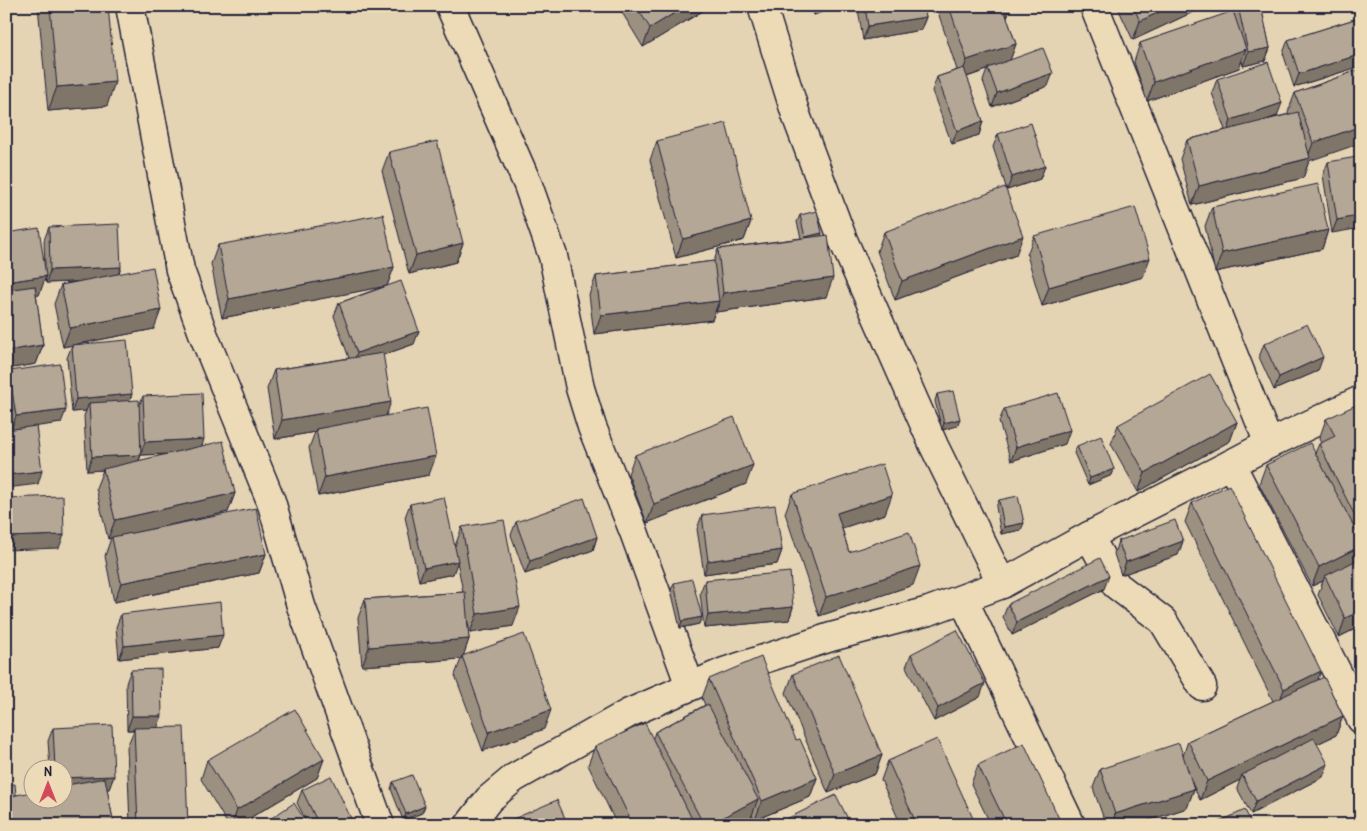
<svg xmlns="http://www.w3.org/2000/svg" width="1367" height="831" font-family="'Patrick Hand',sans-serif">
<style>
.lines{fill:none;stroke-linecap:round;stroke-linejoin:round}
.minor-casing{stroke:#22223b;stroke-width:31}
.minor{stroke:#eddbb8;stroke-width:28}
.wall{fill:#9c9080;stroke:#22223b;fill-rule:evenodd}
.shaded-wall{fill:#7f7568;stroke:#22223b}
.building{fill:#b5a795;stroke:#22223b}
</style>
<rect width="100%" height="100%" fill="#e5d4b3"/>
<filter id="ink" filterUnits="userSpaceOnUse"><feTurbulence type="fractalNoise" baseFrequency=".02" numOctaves="2"/><feDisplacementMap in="SourceGraphic" scale="10" xChannelSelector="R" yChannelSelector="G"/><feConvolveMatrix kernelMatrix="1 2 1 2 8 2 1 2 1" color-interpolation-filters="sRGB"/></filter>
<g filter="url(#ink)">
<g class="lines">
<g class="minor-casing">
<g id="minor">
<polyline points="130,6 180,270 204,336 271,501 301,606 380,825"/>
<polyline points="450,6 528,185 553,256 580,388 592,427 634,532 690,686"/>
<polyline points="762,6 796,115 843,240 934,446 1002,584"/>
<polyline points="1094,6 1269,444"/>
<polyline points="1231,464 1361,719"/>
<polyline points="1089,536 1116,585 1163,621 1202,686"/>
<polyline points="963,599 1071,825"/>
<polyline points="469,825 489,799 514,778 629,713 724,672 831,637 929,611 1002,584 1089,536 1231,464 1269,444 1361,400"/>
</g>
</g>
<use href="#minor" class="minor"/>
</g>
<g class="wall">
<polygon points="38,6 108,6 107,106 48,111"/>
<polygon points="618,6 711,6 643,47"/>
<polygon points="811,6 838,6 814,15"/>
<polygon points="859,6 924,6 926,17 921,30 863,40 858,9"/>
<polygon points="936,6 1011,6 1007,18 1016,44 1010,60 1048,86 992,107 983,81 987,70 967,77 983,121 979,135 952,144 932,91 937,77 957,70"/>
<polygon points="1117,6 1206,6 1133,40"/>
<polygon points="1232,6 1261,6 1270,48 1265,61 1243,66 1242,61 1239,68 1147,101 1134,62 1140,43 1232,12 1231,9"/>
<polygon points="1361,17 1361,66 1294,87 1283,53 1288,40"/>
<polygon points="1361,69 1309,161 1303,178 1192,205 1180,159 1187,140 1225,130 1212,93 1217,79 1277,116 1269,119 1289,114 1288,112 1295,93"/>
<polygon points="998,134 1045,166 1040,179 1007,190 993,147"/>
<polygon points="657,141 751,221 744,240 676,258 650,160"/>
<polygon points="389,152 463,243 456,262 409,274 382,171"/>
<polygon points="1328,162 1361,178 1332,233 1323,175"/>
<polygon points="1212,207 1328,230 1322,249 1215,272 1205,226"/>
<polygon points="800,215 822,233 821,236 826,297 716,312 716,309 712,320 594,334 589,295 596,276 714,261 718,249 801,238 797,222"/>
<path d="M49,227L121,267L119,274L154,329L73,345L132,394L129,401L139,406L143,396L202,446L235,493L228,512L156,528L266,554L259,573L114,602L105,556L111,538L108,539L96,488L103,470L87,471L84,416L86,411L72,412L67,358L72,345L63,347L54,304L61,285L76,282L46,283L45,278L39,295H36L43,345L36,364L6,369V233L45,266L44,240ZM167,454L139,461L141,455Z"/>
<polygon points="884,232 1016,255 895,300 877,251"/>
<polygon points="1034,236 1143,277 1042,306 1027,255"/>
<polygon points="218,245 394,267 387,286 414,344 383,355 385,416 429,475 318,496 309,448 315,432 275,439 267,389 274,370 349,358 334,316 339,303 385,286 222,318 211,264"/>
<polygon points="1264,344 1318,371 1274,390 1259,357"/>
<polygon points="9,371 61,423 36,426 38,484 11,429 6,396 6,379"/>
<polygon points="937,394 957,426 942,430 935,401"/>
<polygon points="1004,409 1065,444 1011,461 999,422"/>
<polygon points="1361,409 1361,626 1339,637 1318,595 1323,581 1312,586 1259,484 1266,465 1315,453 1319,444 1321,443 1319,439 1326,419"/>
<polygon points="1237,422 1230,441 1138,492 1111,444 1118,425"/>
<polygon points="1077,446 1114,469 1112,475 1088,485 1074,453"/>
<polygon points="635,455 746,484 647,523 628,474"/>
<polygon points="792,494 885,514 842,528 849,552 913,585 819,616 785,513"/>
<polygon points="999,500 1021,530 1001,534 996,507"/>
<polygon points="1192,503 1318,679 1343,716 1336,735 1317,744 1323,777 1251,814 1237,788 1240,780 1200,800 1191,781 1194,789 1187,808 1134,825 1106,825 1093,788 1100,769 1183,756 1188,741 1273,701 1185,522"/>
<polygon points="410,504 455,546 462,527 513,626 470,633 467,618 469,639 463,656 544,729 483,751 455,675 461,659 362,666 358,618 365,599 463,592 457,561 453,574 419,581 405,517"/>
<polygon points="702,515 782,550 777,564 704,574 697,529"/>
<polygon points="516,522 597,537 593,550 525,574 511,535"/>
<polygon points="1118,541 1183,541 1178,555 1121,575 1114,554"/>
<polygon points="705,580 793,607 789,620 704,628 700,593"/>
<polygon points="674,583 699,624 680,628 671,590"/>
<polygon points="1104,589 1012,635 1003,617 1008,604"/>
<polygon points="121,614 218,648 119,659 116,627"/>
<polygon points="911,654 980,697 934,721 906,667"/>
<polygon points="131,670 158,728 188,825 130,825 127,747 134,730 127,730 126,683"/>
<polygon points="793,674 882,755 875,774 828,793 786,693"/>
<polygon points="709,679 796,740 817,778 810,797 755,820 752,815 751,818 738,825 617,825 588,765 595,746 653,738 655,732 705,705 702,698"/>
<polygon points="53,728 114,776 109,789 107,789 114,825 6,825 6,785 16,795 62,798 62,768 50,768 48,741"/>
<polygon points="324,759 317,778 238,825 228,825 201,779 207,760"/>
<polygon points="888,761 976,825 901,825 881,780"/>
<polygon points="978,765 1062,825 991,825 971,784"/>
<polygon points="393,782 422,813 403,820 391,789"/>
<polygon points="302,790 354,825 263,825 264,823 308,824 297,803"/>
</g>
<g class="shaded-wall">
<polygon points="686,6 711,6 643,47 650,28"/>
<polygon points="817,6 838,6 814,15"/>
<polygon points="1002,6 1011,6 1006,20"/>
<polygon points="1172,6 1206,6 1133,40 1140,21"/>
<polygon points="926,17 921,30 863,40 868,26"/>
<polygon points="1016,44 1009,63 988,68 987,70 960,79 967,60"/>
<polygon points="1270,48 1265,61 1243,66 1248,52"/>
<polygon points="1246,49 1239,68 1147,101 1154,82"/>
<polygon points="1361,54 1361,66 1294,87 1299,74"/>
<polygon points="1053,73 1048,86 992,107 997,93"/>
<polygon points="115,82 107,106 48,111 57,87"/>
<polygon points="1282,103 1277,116 1227,134 1231,120"/>
<polygon points="983,121 979,135 952,144 957,131"/>
<polygon points="1361,126 1361,143 1309,161 1303,178 1192,205 1199,186 1307,159 1313,143"/>
<polygon points="1045,166 1040,179 1007,190 1012,177"/>
<polygon points="1361,215 1361,228 1332,233 1337,220"/>
<polygon points="751,221 744,240 676,258 683,239"/>
<polygon points="6,224 9,224 6,232"/>
<polygon points="1328,230 1322,249 1215,272 1222,253"/>
<polygon points="822,233 820,240 805,237"/>
<polygon points="1023,236 1016,255 895,300 902,281"/>
<polygon points="463,243 456,262 409,274 416,255"/>
<polygon points="1150,258 1143,277 1042,306 1049,287"/>
<polygon points="121,267 116,280 46,283 50,270"/>
<polygon points="394,267 387,286 222,318 229,299"/>
<polygon points="46,276 39,295 6,300 6,282"/>
<polygon points="833,278 826,297 716,312 723,293"/>
<polygon points="719,301 712,320 594,334 601,315"/>
<polygon points="161,310 154,329 63,347 70,328"/>
<polygon points="419,331 414,344 352,366 357,353"/>
<polygon points="43,345 36,364 6,369 6,351"/>
<polygon points="1323,357 1318,371 1274,390 1279,377"/>
<polygon points="132,394 127,407 89,403 86,411 72,412 76,399"/>
<polygon points="391,402 384,421 316,429 315,432 275,439 282,420"/>
<polygon points="66,410 61,423 11,430 16,416"/>
<polygon points="960,419 957,426 942,430 944,423"/>
<polygon points="1237,422 1230,441 1138,492 1145,473"/>
<polygon points="1070,430 1065,444 1011,461 1016,447"/>
<polygon points="204,439 200,453 141,455 136,468 87,471 92,457 140,455 145,442"/>
<polygon points="436,456 429,475 318,496 325,477"/>
<polygon points="753,465 746,484 647,523 654,504"/>
<polygon points="1114,469 1112,475 1088,485 1090,478"/>
<polygon points="42,471 38,484 6,488 6,475"/>
<polygon points="235,493 228,512 112,538 112,537 111,538 108,539 115,520"/>
<polygon points="892,495 885,514 830,532 837,513"/>
<polygon points="1024,523 1021,530 1001,534 1004,527"/>
<polygon points="64,535 59,548 6,550 6,537"/>
<polygon points="597,537 593,550 525,574 530,561"/>
<polygon points="1183,541 1178,555 1121,575 1126,562"/>
<polygon points="1361,546 1361,552 1356,564 1325,576 1323,581 1312,586 1319,567"/>
<polygon points="782,550 777,564 704,574 708,561"/>
<polygon points="266,554 259,573 114,602 121,583"/>
<polygon points="458,561 453,574 419,581 424,568"/>
<polygon points="920,566 913,585 819,616 826,597"/>
<polygon points="1109,576 1104,589 1012,635 1017,622"/>
<polygon points="520,607 513,626 470,633 477,614"/>
<polygon points="793,607 789,620 704,628 708,615"/>
<polygon points="1361,611 1361,626 1339,637 1345,618"/>
<polygon points="702,617 699,624 680,628 682,621"/>
<polygon points="223,635 218,648 119,659 124,646"/>
<polygon points="469,639 463,657 462,656 461,659 362,666 369,647"/>
<polygon points="1321,671 1314,690 1277,708 1284,689"/>
<polygon points="985,683 980,697 934,721 938,708"/>
<polygon points="551,710 544,729 483,751 489,732"/>
<polygon points="132,716 162,716 157,729 127,730"/>
<polygon points="1343,716 1336,735 1244,779 1242,775 1240,780 1200,800 1207,781"/>
<polygon points="882,755 875,774 828,793 835,774"/>
<polygon points="324,759 317,778 238,825 232,825 237,810"/>
<polygon points="1328,764 1323,777 1251,814 1256,801"/>
<polygon points="114,776 109,789 62,791 62,778"/>
<polygon points="817,778 810,797 755,820 762,801"/>
<polygon points="1194,789 1187,808 1134,825 1112,825 1115,814"/>
<polygon points="758,799 751,818 738,825 709,825"/>
<polygon points="425,806 422,813 403,820 406,814"/>
<polygon points="692,819 690,825 680,825"/>
</g>
<g class="building">
<polygon points="50,6 108,6 115,82 57,87"/>
<polygon points="636,6 686,6 650,28"/>
<polygon points="865,6 924,6 926,17 868,26"/>
<polygon points="949,6 1003,6 1016,44 967,60"/>
<polygon points="1133,6 1172,6 1140,21"/>
<polygon points="1238,6 1261,6 1270,48 1248,52"/>
<polygon points="1233,11 1246,49 1154,82 1140,43"/>
<polygon points="1361,17 1361,54 1299,74 1288,40"/>
<polygon points="1043,48 1053,73 997,93 988,68"/>
<polygon points="1268,62 1282,103 1231,120 1217,79"/>
<polygon points="964,68 983,121 957,131 937,77"/>
<polygon points="1361,69 1361,126 1313,143 1295,93"/>
<polygon points="1298,112 1310,158 1199,186 1187,140"/>
<polygon points="726,123 751,221 683,239 657,141"/>
<polygon points="1031,123 1045,166 1012,177 998,134"/>
<polygon points="437,141 463,243 416,255 389,152"/>
<polygon points="1357,157 1361,178 1361,215 1337,220 1328,162"/>
<polygon points="1318,184 1328,230 1222,253 1212,207"/>
<polygon points="1005,187 1023,236 902,281 884,232"/>
<polygon points="6,197 9,224 6,224"/>
<polygon points="1135,207 1150,258 1049,287 1034,236"/>
<polygon points="817,211 822,233 805,237 800,215"/>
<polygon points="383,214 394,267 229,299 218,245"/>
<polygon points="119,224 121,267 50,270 49,227"/>
<polygon points="39,228 46,276 6,282 6,233"/>
<polygon points="828,235 833,278 723,293 718,249"/>
<polygon points="714,261 719,301 601,315 596,276"/>
<polygon points="153,267 161,310 70,328 61,285"/>
<polygon points="401,281 419,331 357,353 339,303"/>
<polygon points="35,286 43,345 6,351 6,290"/>
<polygon points="1307,324 1323,357 1279,377 1264,344"/>
<polygon points="127,340 132,394 76,399 72,345"/>
<polygon points="383,353 391,402 282,420 274,370"/>
<polygon points="60,364 66,410 16,416 9,371"/>
<polygon points="1210,374 1237,422 1145,473 1118,425"/>
<polygon points="953,391 960,419 944,423 937,394"/>
<polygon points="202,393 204,439 145,442 143,396"/>
<polygon points="1058,393 1070,430 1016,447 1004,409"/>
<polygon points="139,400 141,455 92,457 89,403"/>
<polygon points="1358,404 1361,409 1361,528 1319,444 1335,436 1326,419"/>
<polygon points="427,408 436,456 325,477 316,429"/>
<polygon points="734,417 753,465 654,504 635,455"/>
<polygon points="36,426 42,471 6,475 6,430"/>
<polygon points="1101,436 1114,469 1090,478 1077,446"/>
<polygon points="223,441 235,493 115,520 103,469"/>
<polygon points="1310,443 1361,540 1361,546 1319,567 1266,465"/>
<polygon points="882,464 892,495 837,513 849,552 909,532 920,566 826,597 792,494"/>
<polygon points="1229,485 1321,671 1284,689 1192,503"/>
<polygon points="63,496 64,535 6,537 6,498"/>
<polygon points="1018,496 1024,523 1004,527 999,500"/>
<polygon points="444,497 458,561 424,568 410,504"/>
<polygon points="584,498 597,537 530,561 516,522"/>
<polygon points="775,505 782,550 708,561 702,515"/>
<polygon points="256,508 266,554 121,583 112,537"/>
<polygon points="504,520 520,607 477,614 462,527"/>
<polygon points="1175,520 1183,541 1126,562 1118,541"/>
<polygon points="1100,558 1109,576 1017,622 1008,604"/>
<polygon points="1361,558 1361,611 1345,618 1325,576"/>
<polygon points="790,572 793,607 708,615 705,580"/>
<polygon points="692,579 702,617 682,621 674,583"/>
<polygon points="465,592 469,639 369,647 365,599"/>
<polygon points="220,602 223,635 124,646 121,614"/>
<polygon points="957,630 985,683 938,708 911,654"/>
<polygon points="524,634 551,710 489,732 462,656"/>
<polygon points="839,655 882,755 835,774 793,674"/>
<polygon points="761,657 796,740 800,739 817,778 762,801 709,679"/>
<polygon points="161,669 162,716 132,716 131,670"/>
<polygon points="1324,677 1343,716 1207,781 1188,741"/>
<polygon points="708,704 758,799 709,825 704,825 655,732"/>
<polygon points="295,709 324,759 237,810 207,760"/>
<polygon points="645,723 692,819 680,825 633,825 595,746"/>
<polygon points="112,725 114,776 62,778 62,768 55,768 53,728"/>
<polygon points="184,727 188,825 138,825 134,728"/>
<polygon points="1314,738 1328,764 1256,801 1242,775"/>
<polygon points="937,739 976,825 917,825 888,761"/>
<polygon points="1024,743 1062,825 1007,825 978,765"/>
<polygon points="1179,743 1194,789 1115,814 1100,769"/>
<polygon points="412,775 425,806 406,814 393,782"/>
<polygon points="331,776 354,825 319,825 302,790"/>
<polygon points="105,778 114,825 10,825 6,805 6,797 32,792 32,798 62,798 62,786"/>
<polygon points="15,784 16,795 6,797 6,785"/>
<polygon points="836,795 851,825 781,825 780,822"/>
<polygon points="557,800 568,825 513,825 511,820"/>
<polygon points="294,803 308,825 265,825 264,823"/>
<polygon points="1245,810 1252,825 1212,825"/>
<polygon points="1361,818 1361,825 1349,825"/>
</g>
</g>
<rect width="1367" height="831" fill="none" stroke="#eddbb8" stroke-width="25"/>
<rect x="12" y="12" width="1342" height="806" fill="none" stroke="#22223b" stroke-width="2" filter="url(#ink)"/>
<g transform="translate(48 784)"><circle r="24" fill="#eddbb8" stroke="#9c9186"/>
<path d="M0-4L9 19L0 12L-9 19Z" fill="#d1495b"/>
<text y="-8" font-size="14" font-weight="bold" text-anchor="middle" fill="#22223b">N</text>
</g>
</svg>
